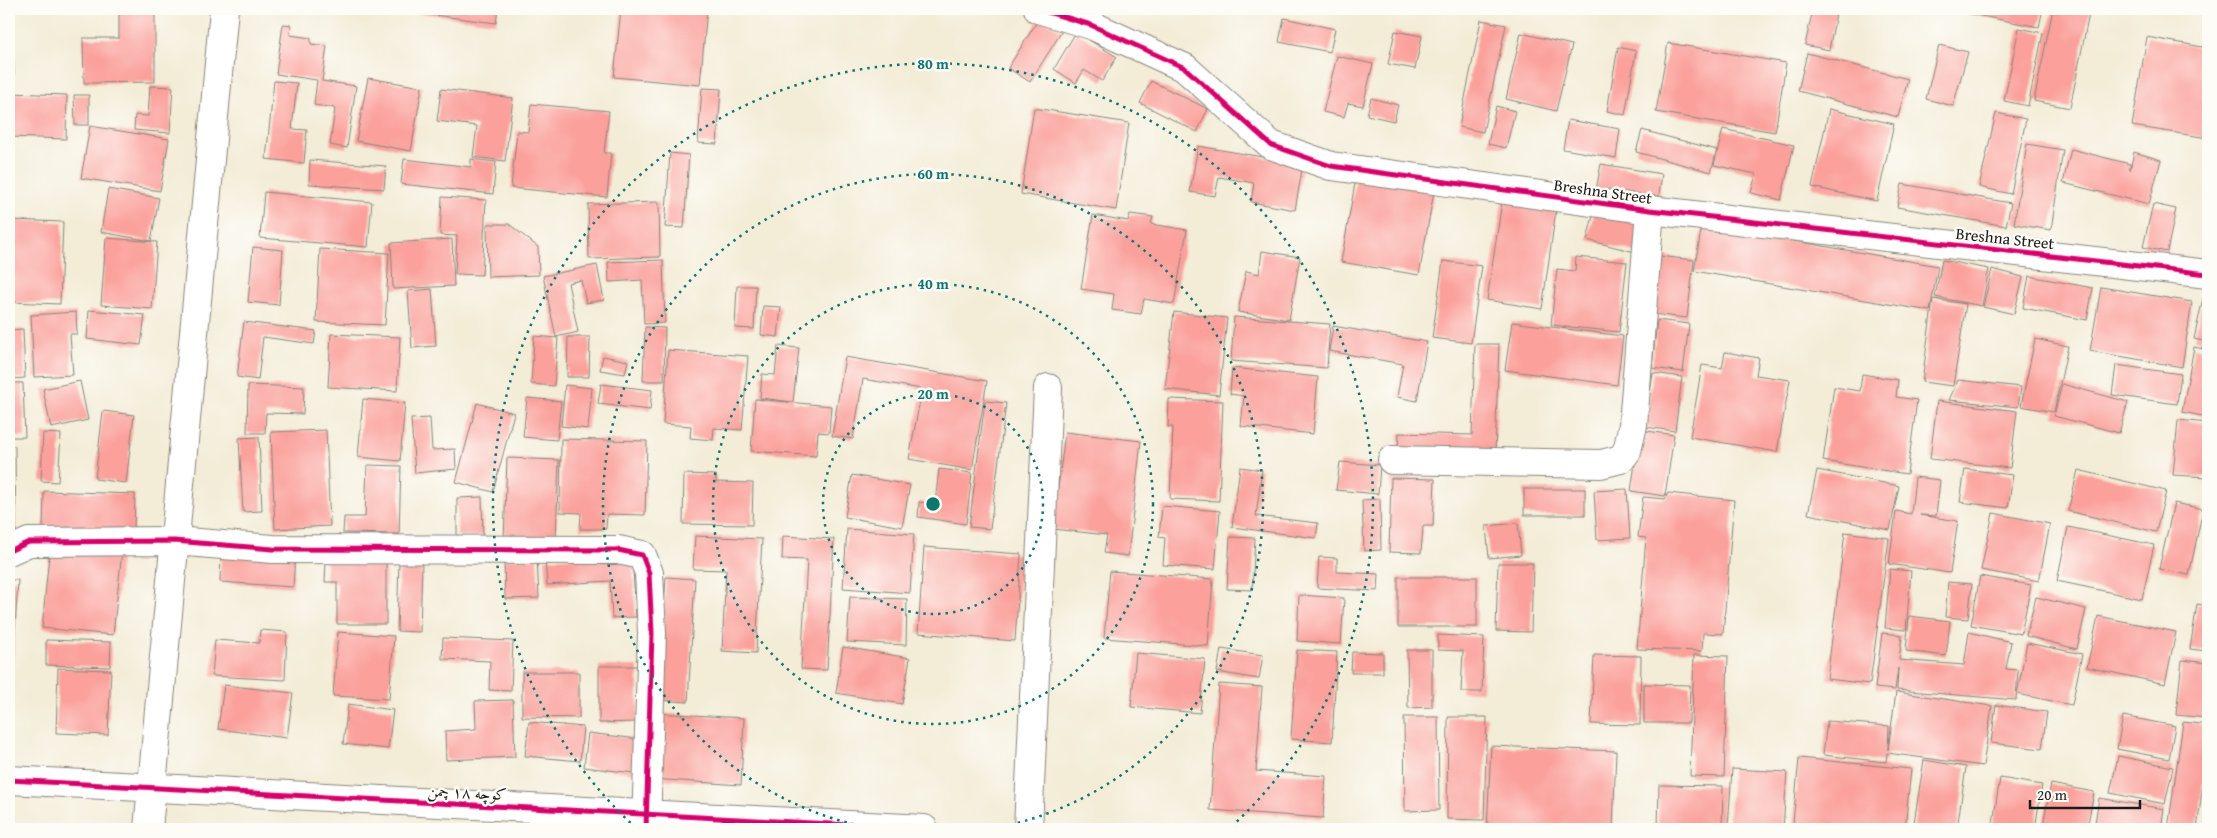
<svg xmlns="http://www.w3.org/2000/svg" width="2217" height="838" font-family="'Gentium Book Plus',Amiri,serif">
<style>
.building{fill:#fba09b}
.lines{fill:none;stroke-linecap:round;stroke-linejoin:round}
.street-casing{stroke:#88847a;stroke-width:30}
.street{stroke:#fff;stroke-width:28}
.cycleway-casing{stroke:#fdfcf7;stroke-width:8}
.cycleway{stroke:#d6006c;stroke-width:5}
.ring{fill:none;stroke:#0f766e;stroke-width:2.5;stroke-dasharray:2.5 5}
.labels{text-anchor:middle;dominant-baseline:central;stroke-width:5;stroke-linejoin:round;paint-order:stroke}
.street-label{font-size:16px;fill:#1c1c1c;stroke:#fdfcf7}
.centre{fill:#0f766e;stroke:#fdfcf7;stroke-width:2.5}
.ring-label{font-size:15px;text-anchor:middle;font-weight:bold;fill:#0f766e;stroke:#fdfcf7;stroke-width:5;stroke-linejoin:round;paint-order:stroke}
</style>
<rect width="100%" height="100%" fill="#fdfcf7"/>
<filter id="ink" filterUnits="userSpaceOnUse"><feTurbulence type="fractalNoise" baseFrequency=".02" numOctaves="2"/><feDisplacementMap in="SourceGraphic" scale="10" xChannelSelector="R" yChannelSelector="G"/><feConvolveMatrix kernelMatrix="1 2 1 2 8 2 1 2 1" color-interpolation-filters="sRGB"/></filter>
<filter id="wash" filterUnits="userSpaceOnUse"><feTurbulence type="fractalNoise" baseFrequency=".0096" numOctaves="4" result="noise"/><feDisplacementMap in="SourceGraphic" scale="20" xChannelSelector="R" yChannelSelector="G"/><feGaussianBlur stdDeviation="1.12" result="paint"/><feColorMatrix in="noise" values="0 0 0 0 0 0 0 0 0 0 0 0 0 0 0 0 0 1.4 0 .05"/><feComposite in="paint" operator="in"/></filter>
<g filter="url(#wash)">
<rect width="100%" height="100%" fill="#f3ecd7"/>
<g id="blocks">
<g class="building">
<polygon points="9,9 12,9 14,74 9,74"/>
<polygon points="119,9 155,9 155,82 84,83 83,38 119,38"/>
<polygon points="411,9 498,9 496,23 410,12"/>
<polygon points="621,9 707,9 700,85 614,77"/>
<polygon points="1813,9 1837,9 1829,50 1805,45"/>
<polygon points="1901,9 1918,9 1917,13"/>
<polygon points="1960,9 2043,9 2039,27 1960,12"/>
<polygon points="2053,9 2090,9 2070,108 2034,101"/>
<polygon points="1040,17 1062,31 1030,82 1008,68"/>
<polygon points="1284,18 1335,29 1330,52 1279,42"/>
<polygon points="1481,20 1506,25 1483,132 1459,127"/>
<polygon points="283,24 291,25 290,35 311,38 311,44 327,46 322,81 356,86 347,148 330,145 335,108 314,105 317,80 276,74"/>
<polygon points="2019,28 2043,33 2028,106 2004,101"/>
<polygon points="1395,31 1422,36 1415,69 1388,64"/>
<polygon points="1076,32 1117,57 1102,81 1084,70 1076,83 1054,69"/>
<polygon points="1521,33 1572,45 1556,111 1506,99"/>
<polygon points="2147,37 2208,48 2208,138 2132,126"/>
<polygon points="1668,43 1786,63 1775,132 1656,112"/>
<polygon points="1939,45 1968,52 1953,106 1926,99"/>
<polygon points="1618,47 1636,51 1625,115 1607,111"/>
<polygon points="1807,53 1908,79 1898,117 1798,91"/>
<polygon points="1337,56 1373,64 1363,106 1348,103 1344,117 1323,112"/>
<polygon points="368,78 422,87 411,151 356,141"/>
<polygon points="274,81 297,83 292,129 307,130 304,163 266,159"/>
<polygon points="1151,81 1208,109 1197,132 1140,103"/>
<polygon points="150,86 173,87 170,133 134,130 135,115 148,116"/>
<polygon points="702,88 721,89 717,144 698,143"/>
<polygon points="441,89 513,98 505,161 473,157 477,126 437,121"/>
<polygon points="9,93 67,95 66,139 9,137"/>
<polygon points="74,95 89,95 89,125 75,125"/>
<polygon points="1371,98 1398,105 1394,121 1367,115"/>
<polygon points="531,104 609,111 604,153 611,153 607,197 511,188 517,131 528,132"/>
<polygon points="1496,106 1515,111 1506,148 1488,144"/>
<polygon points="1034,108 1129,123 1116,210 1021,194"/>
<polygon points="1829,109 1894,124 1877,201 1812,187"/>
<polygon points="1996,113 2026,119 2011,194 1979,187"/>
<polygon points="1568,120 1620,129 1616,158 1563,149"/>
<polygon points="90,126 169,139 160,191 81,178"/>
<polygon points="1723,129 1794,145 1781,200 1751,193 1756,174 1714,165"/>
<polygon points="1642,130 1717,150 1711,172 1636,152"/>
<polygon points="2027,144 2063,150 2051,230 2014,224"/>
<polygon points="1198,146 1303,164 1295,210 1251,202 1254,183 1219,177 1215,196 1190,192"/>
<polygon points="2071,149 2130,164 2130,170 2134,152 2161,160 2149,204 2063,183"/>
<polygon points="670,153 689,155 684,228 665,227"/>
<polygon points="404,159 471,167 471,159 496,162 493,194 401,184"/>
<polygon points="310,160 386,166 384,189 309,184"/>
<polygon points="1601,164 1662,174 1658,201 1596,190"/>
<polygon points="1357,172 1435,186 1419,275 1341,262"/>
<polygon points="1902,184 2011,203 2006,226 1897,207"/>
<polygon points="108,189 159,198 151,241 101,232"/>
<polygon points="264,192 372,202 368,247 260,238"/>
<polygon points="1503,195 1557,203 1542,309 1487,300"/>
<polygon points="442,197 486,200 482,275 455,274 457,236 440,235"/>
<polygon points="659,202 660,257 589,259 588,204"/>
<polygon points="1596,204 1648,217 1639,253 1587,240"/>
<polygon points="2153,204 2176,209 2167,252 2143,247"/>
<polygon points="1130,214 1153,217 1151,224 1187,230 1174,304 1144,299 1141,314 1112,310 1114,294 1081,289 1093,215 1128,221"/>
<polygon points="12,220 63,222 60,304 9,302"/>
<polygon points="487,224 509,224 538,247 539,275 488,277"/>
<polygon points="1702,225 1938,266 1930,311 1694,271"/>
<polygon points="106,238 157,242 152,309 101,305"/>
<polygon points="452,239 454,286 393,289 391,243"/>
<polygon points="253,247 283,250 279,305 248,302"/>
<polygon points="320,249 389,253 385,325 316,322"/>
<polygon points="1262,251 1300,257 1289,320 1238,312 1246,271 1259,274"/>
<polygon points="1659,256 1694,260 1687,318 1652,314"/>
<polygon points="1576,257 1627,262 1619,332 1551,325 1557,269 1575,271"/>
<polygon points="663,260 665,323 644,324 642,280 609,282 608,262"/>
<polygon points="1942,260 1989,269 1982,306 1935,297"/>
<polygon points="1443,261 1482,266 1471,343 1432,338"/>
<polygon points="597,265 604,300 586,303 581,280 568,283 578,332 556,337 543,276"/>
<polygon points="1992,269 2023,277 2014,314 1983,307"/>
<polygon points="2029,276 2093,288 2087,320 2023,308"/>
<polygon points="737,286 756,286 754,329 735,328"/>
<polygon points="2101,287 2192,302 2182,367 2090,351"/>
<polygon points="432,289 436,346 412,348 408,291"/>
<polygon points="2203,298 2208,300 2208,342 2194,339"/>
<polygon points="1933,299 1966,304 1953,386 1922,382"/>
<polygon points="763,306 781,307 778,337 761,335"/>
<polygon points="89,310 145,315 141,345 87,339"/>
<polygon points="76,312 77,334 70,334 73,375 34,377 31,315"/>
<polygon points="1174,312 1227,318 1219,395 1165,389"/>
<polygon points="1234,317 1330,324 1327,368 1231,361"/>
<polygon points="1657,320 1689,324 1683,372 1652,368"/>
<polygon points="244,322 316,331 314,344 263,337 258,380 237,377"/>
<polygon points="1512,322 1623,336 1617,385 1505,370"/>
<polygon points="1333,326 1427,342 1417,401 1397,397 1403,364 1329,351"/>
<polygon points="645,327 665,328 664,381 643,381"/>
<polygon points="23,329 25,378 9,379 9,330"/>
<polygon points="331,334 400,337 397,391 328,387"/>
<polygon points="534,336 558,338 554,386 531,384"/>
<polygon points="568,337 590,337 589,377 567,377"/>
<polygon points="2035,339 2068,346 2054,412 2021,406"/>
<polygon points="1475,344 1499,344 1495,454 1398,450 1399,433 1472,435"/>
<polygon points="778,346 799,348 793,402 760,398 762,374 775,375"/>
<polygon points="2194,347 2208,350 2208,417 2182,412"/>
<polygon points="668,350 748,356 742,430 714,428 713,440 690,438 691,426 663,424"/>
<polygon points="1725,352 1759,358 1756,375 1790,380 1777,452 1690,437 1702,365 1722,368"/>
<polygon points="603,356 628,361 625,374 600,370"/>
<polygon points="845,357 987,381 972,470 909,459 922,389 863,379 853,439 832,436"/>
<polygon points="2116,365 2181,374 2177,404 2112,395"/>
<polygon points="1232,368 1318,377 1313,434 1241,426 1244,396 1230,394"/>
<polygon points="1653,373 1682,377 1675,431 1645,427"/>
<polygon points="1862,374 1898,380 1896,397 1917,400 1907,474 1823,461 1834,387 1860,391"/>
<polygon points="1958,380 2021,387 2018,407 1949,400"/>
<polygon points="80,381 88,420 51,428 43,389"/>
<polygon points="9,383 23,383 25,437 9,437"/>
<polygon points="601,384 652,390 650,410 598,404"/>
<polygon points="2062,384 2128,402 2119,433 2054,416"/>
<polygon points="248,385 304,387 303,414 266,413 265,433 247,433"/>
<polygon points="565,385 592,388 588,429 561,426"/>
<polygon points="527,398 561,401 557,440 523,437"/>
<polygon points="363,399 405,403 400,461 358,457"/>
<polygon points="755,399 831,406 829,433 818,432 816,456 751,451"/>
<polygon points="1169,399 1223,401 1219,501 1170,499 1173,427 1168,427"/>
<polygon points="985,401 1006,403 990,529 969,527"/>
<polygon points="1937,401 2017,411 2010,468 1930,459"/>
<polygon points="477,403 514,413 493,492 456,482"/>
<polygon points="103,411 134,415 126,483 95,479"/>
<polygon points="430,418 432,450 455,449 456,469 415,473 411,419"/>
<polygon points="2178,420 2208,423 2208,477 2173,475"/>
<polygon points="326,430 330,526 275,529 271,432"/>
<polygon points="1640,430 1674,435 1665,496 1631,491"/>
<polygon points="1065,432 1141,441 1128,556 1104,553 1107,535 1053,529"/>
<polygon points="43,433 61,434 58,482 41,481"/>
<polygon points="259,437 262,511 243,512 239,438"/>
<polygon points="561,439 647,441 645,515 607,514 606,529 580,529 581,513 560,512"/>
<polygon points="9,446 15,446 16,542 9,542"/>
<polygon points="507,458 559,460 556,540 504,539"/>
<polygon points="1340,462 1380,465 1378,494 1336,490"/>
<polygon points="367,465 401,466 399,534 343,533 344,517 365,517"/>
<polygon points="1240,467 1262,470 1256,516 1318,523 1316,538 1232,527"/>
<polygon points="939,469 972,473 966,524 918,517 919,502 935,504"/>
<polygon points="1965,469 2013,475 2008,508 1960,502"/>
<polygon points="1817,470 1899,486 1890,530 1808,514"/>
<polygon points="2078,470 2166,491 2156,532 2068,511"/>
<polygon points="684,474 716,475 716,482 753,483 752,525 683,524"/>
<polygon points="852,475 910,485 902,527 845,517"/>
<polygon points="1915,477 1940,480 1936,516 1920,515 1958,521 1950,573 1889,564 1896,511 1911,514"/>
<polygon points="1391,478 1435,479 1433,526 1423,526 1421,553 1389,552"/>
<rect x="1524" y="489" width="61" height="26"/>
<polygon points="1627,489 1630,538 1597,540 1594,491"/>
<polygon points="44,491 135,494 134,531 43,528"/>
<polygon points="1668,493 1734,500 1723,634 1703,633 1702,651 1637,649 1646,538 1638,537 1643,497 1665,499"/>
<polygon points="482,497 483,536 457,536 457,498"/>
<polygon points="1380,499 1381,550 1364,551 1362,500"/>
<polygon points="2174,503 2203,509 2189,575 2159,569"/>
<polygon points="1162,506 1220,511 1215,569 1163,565 1165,538 1159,537"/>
<polygon points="1993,513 2050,524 2039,581 1981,570"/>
<polygon points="1518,523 1521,555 1489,558 1486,526"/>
<polygon points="2068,527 2154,545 2142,599 2057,581"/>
<polygon points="847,529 914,534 910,593 843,588"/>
<polygon points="1845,532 1889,538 1870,684 1827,679"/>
<polygon points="695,536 762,539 756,653 722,651 726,570 693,569"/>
<polygon points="783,536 834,539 827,670 801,669 807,560 782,559"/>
<polygon points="1230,537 1255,538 1252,590 1227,589"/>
<polygon points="50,544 122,551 113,635 42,628"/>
<polygon points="924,547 1021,554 1015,641 918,633"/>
<polygon points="221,551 295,555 293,587 220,582"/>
<polygon points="632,554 636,617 612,618 610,581 547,585 545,559"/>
<polygon points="1319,557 1337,558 1337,572 1379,574 1378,591 1317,588"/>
<polygon points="537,558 539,598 505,599 504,559"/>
<polygon points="326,561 386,561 386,624 337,624 337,582 325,582"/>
<polygon points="399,561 422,562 420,632 397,631"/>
<polygon points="1498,563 1533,563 1531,632 1496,631"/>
<polygon points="1890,569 1911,571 1906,630 1885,628"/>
<polygon points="1110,571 1213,579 1208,646 1104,638"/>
<polygon points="1980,576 2031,585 2021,634 1971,625"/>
<polygon points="666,577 695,579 688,702 658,700"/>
<rect x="1398" y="577" width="79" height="50"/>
<polygon points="9,580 18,580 13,660 9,659"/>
<polygon points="1948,582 1972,584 1968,619 1945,617"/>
<polygon points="1299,595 1344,598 1341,644 1297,641"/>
<polygon points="850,597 907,599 906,645 847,642"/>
<polygon points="2036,597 2086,609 2077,649 2026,636"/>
<polygon points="2197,604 2208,606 2207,651 2190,649"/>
<polygon points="1909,616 1950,621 1946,656 1906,651"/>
<polygon points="2098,616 2176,632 2165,684 2087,667"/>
<polygon points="260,630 287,632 285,680 212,676 215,640 259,643"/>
<polygon points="338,632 394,636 389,699 333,696"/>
<polygon points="1969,632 2011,642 2006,669 2018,670 2016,700 1897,690 1898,668 1895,690 1875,688 1882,633 1902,635 1899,660 1964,665"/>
<polygon points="1438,635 1484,637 1482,692 1461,692 1463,651 1438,650"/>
<polygon points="443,638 513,641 511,691 489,690 490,661 442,659"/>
<polygon points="46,640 111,642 110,667 46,665"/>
<polygon points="2027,643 2082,654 2072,705 2017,694"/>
<polygon points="843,647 910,658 902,704 836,693"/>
<polygon points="1221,649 1263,655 1259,679 1217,672"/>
<polygon points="1297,650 1337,652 1332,742 1291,739"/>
<polygon points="1407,650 1432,650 1432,707 1408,708"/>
<polygon points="1352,652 1383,653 1383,673 1351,673"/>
<polygon points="1136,653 1205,659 1200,713 1131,707"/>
<polygon points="1594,655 1641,656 1640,725 1591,724"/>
<polygon points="1694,655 1728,656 1724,777 1690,776"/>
<polygon points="2182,660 2208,663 2208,718 2176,715"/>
<polygon points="599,666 638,666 638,722 599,723"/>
<polygon points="58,668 111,670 108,735 56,733"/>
<polygon points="522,672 579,672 579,718 522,717"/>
<polygon points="9,681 13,682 10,710 9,709"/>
<polygon points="1219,684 1262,687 1256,771 1326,776 1323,818 1210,810"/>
<polygon points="1644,684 1690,685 1689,723 1644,723"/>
<polygon points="224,685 293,693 287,738 218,729"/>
<polygon points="1896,692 1992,706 1983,766 1887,753 1886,762 1823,755 1827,721 1889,726 1888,750"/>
<polygon points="513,700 515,757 446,760 445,731 476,729 475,701"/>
<polygon points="348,704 393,710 388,749 343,744"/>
<polygon points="1996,705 2047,712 2042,749 1991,743"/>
<polygon points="656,713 744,718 741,785 652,779"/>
<polygon points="2123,716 2175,726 2169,759 2117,749"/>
<polygon points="1404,717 1438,717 1439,810 1405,811"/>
<polygon points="1448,717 1487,717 1484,820 1447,819"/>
<polygon points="529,722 583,727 580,761 525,756"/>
<polygon points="2183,722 2208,725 2208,746 2197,829 2168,829"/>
<polygon points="588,733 638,739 634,773 584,767"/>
<polygon points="1491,746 1616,751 1613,829 1487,829"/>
<polygon points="2118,756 2173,767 2165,804 2110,793"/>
<polygon points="1799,758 1911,769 1905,829 1859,829 1793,823"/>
<polygon points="1924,760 1966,767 1957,829 1913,829"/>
<polygon points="1732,769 1787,772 1783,829 1728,828"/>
<polygon points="2000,778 2042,785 2035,829 1992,829"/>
<polygon points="2051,784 2094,792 2087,829 2042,829"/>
<polygon points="1659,785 1723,786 1722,829 1658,829"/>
<polygon points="2099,798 2164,809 2161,829 2094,829"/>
</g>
</g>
</g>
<g filter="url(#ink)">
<use href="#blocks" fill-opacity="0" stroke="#88847a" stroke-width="1"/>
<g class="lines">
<g class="street-casing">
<g id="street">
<polyline points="1038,9 1091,25 1185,68 1271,145 1331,166 1650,210 2208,274"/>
<polyline points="1392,460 1601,464 1621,459 1627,451 1633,425 1650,210"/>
<polyline points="9,551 29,542 174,541 273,549 618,550 642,555 649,573 652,633 646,829"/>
<polyline points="9,780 924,829"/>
<polyline points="148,829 224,9"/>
<polyline points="1028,829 1048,388"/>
</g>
</g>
<use href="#street" class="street"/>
<g class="cycleway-casing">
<g id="cycleway">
<polyline points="1038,9 1091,25 1185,68 1271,145 1331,166 1650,210 2208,274"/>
<polyline points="9,551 29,542 174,541 273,549 618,550 642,555 649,573 652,633 646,829"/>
<polyline points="9,780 924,829"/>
</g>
</g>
<use href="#cycleway" class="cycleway"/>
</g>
</g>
<g class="ring">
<circle cx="933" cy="504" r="110"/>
<circle cx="933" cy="504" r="220"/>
<path d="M876 829A330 330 0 1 1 990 829"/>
<path d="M636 828A440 440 0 1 1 1230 828"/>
</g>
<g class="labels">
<g class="street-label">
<text transform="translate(1603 191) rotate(8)">Breshna Street</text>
<text transform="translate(2005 238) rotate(6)">Breshna Street</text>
<text transform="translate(467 792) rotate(3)">كوچه ١٨ چمن</text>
</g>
</g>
<circle cx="933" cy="504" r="8" class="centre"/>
<g class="ring-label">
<text x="933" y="69">80 m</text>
<text x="933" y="179">60 m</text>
<text x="933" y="289">40 m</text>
<text x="933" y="399">20 m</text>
</g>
<rect width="2217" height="838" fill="none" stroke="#fdfcf7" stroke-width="30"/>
<path d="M2030 800v8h110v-8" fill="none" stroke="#1c1c1c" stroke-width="2.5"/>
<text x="2037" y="800" font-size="15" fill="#1c1c1c" stroke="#fdfcf7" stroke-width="4" paint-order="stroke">20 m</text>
</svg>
